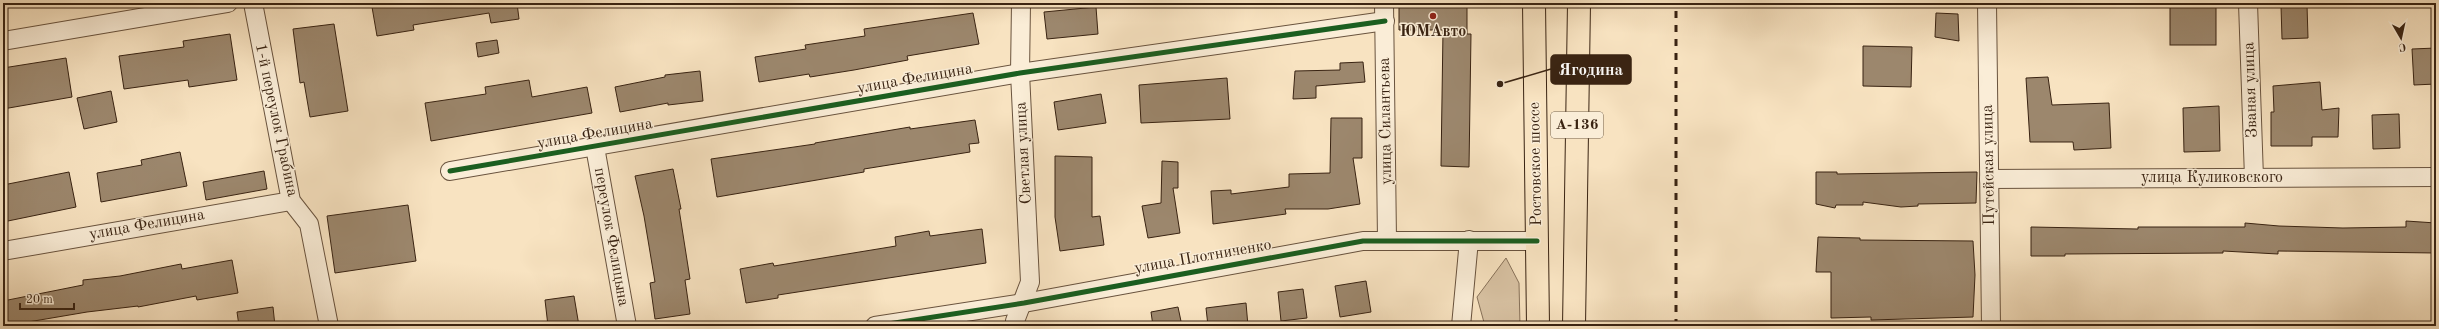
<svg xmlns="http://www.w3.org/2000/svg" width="2439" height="329" font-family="'Old Standard TT',serif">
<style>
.green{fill:#d8c2a3;stroke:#88725a}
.building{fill:#9c876d;stroke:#392312}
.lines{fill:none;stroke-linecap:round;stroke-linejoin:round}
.minor-casing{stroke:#69533e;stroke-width:20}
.highway-casing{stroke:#392312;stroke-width:24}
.minor{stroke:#faedd7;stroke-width:18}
.highway{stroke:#f8e3c1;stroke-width:22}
.rail{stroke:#392312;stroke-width:3;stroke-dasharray:7 7;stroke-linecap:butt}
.cycleway-casing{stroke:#faedd7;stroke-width:8}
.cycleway{stroke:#1b5e20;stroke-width:5}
.poi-dot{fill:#8f2418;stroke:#faedd7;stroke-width:1.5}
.labels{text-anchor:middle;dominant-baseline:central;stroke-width:3;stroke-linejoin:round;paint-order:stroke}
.shield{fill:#faedd7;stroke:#73604d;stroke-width:1}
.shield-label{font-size:15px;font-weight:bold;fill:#392312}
.poi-label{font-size:16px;font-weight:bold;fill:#392312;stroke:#faedd7}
.street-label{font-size:16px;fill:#392312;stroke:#faedd7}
.leader{fill:none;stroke:#392312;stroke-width:1.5}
.callout-dot{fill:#392312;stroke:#faedd7;stroke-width:1.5}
.callout{fill:#392312;stroke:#392312;stroke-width:1.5}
.callout-label{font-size:17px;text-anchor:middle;font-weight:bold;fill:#fff}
</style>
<rect width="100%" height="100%" fill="#f8e3c1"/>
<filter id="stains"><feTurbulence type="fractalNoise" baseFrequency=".005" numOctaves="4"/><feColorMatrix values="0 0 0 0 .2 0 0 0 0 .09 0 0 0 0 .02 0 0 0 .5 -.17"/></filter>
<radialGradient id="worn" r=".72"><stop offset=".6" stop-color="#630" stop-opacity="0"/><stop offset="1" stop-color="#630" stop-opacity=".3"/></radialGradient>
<polygon class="green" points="1506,258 1519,283 1520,326 1485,326 1477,297"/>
<g class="building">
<polygon points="395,3 517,3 519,19 491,23 489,13 413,25 414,30 377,36 372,7"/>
<polygon points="1399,3 1467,3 1467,34 1471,34 1469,167 1441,166 1443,30 1399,30"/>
<rect x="2170" y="3" width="46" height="42"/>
<polygon points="2307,5 2308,38 2282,39 2281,6"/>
<polygon points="1096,7 1098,34 1047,39 1044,12"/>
<polygon points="973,13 979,44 907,56 908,60 854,70 810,77 809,74 759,82 755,57 806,49 805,45 865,36 864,29"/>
<polygon points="1936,13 1958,14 1959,41 1935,37"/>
<polygon points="334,24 348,111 310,117 304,82 300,83 293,29"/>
<polygon points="230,34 237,80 189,87 188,80 124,89 119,56 184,47 183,41"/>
<polygon points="497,40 499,53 478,57 476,43"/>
<polygon points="1863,46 1912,47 1911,87 1863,86"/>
<polygon points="2436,48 2436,84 2414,85 2412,49"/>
<polygon points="66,58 72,97 3,109 3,68"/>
<polygon points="1363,62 1365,82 1316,86 1316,98 1293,99 1295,71 1340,70 1340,63"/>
<polygon points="700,71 703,101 668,105 668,103 620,112 615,87 665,77 665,75"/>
<polygon points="2048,77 2052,105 2109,103 2111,148 2074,150 2073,142 2030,142 2026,78"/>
<polygon points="1227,78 1230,119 1141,123 1139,85"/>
<polygon points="529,80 532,97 587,87 592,113 431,141 425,103 486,94 485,87"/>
<polygon points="2320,82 2322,110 2339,108 2338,137 2312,137 2312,146 2271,146 2271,112 2274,112 2273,86"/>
<polygon points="111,91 117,122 84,129 77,98"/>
<polygon points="1101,94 1106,123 1058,130 1054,102"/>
<polygon points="2219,106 2220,151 2184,152 2183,108"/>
<polygon points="2399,114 2400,148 2373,149 2372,115"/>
<polygon points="1331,118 1362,118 1362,158 1353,158 1360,204 1328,209 1285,209 1286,214 1213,224 1211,191 1231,190 1231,194 1289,187 1289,174 1330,173"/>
<polygon points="975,120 979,143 969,144 970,152 864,169 864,172 717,197 711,159 815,144 815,143 910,127 910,129"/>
<polygon points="180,152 187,186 101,202 97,173 142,165 141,160"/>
<polygon points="1055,156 1092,157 1092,217 1100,216 1104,245 1060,251 1055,217"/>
<polygon points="1162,161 1178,162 1178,188 1173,188 1180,233 1148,238 1142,206 1161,203"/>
<polygon points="673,169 681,209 679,209 690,279 685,280 690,314 655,319 650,283 655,282 644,216 635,176"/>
<polygon points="264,171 267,189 206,200 203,182"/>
<polygon points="69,172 76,207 3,222 3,185"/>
<polygon points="1816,172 1837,172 1837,174 1977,172 1976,203 1918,204 1918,206 1901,207 1863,202 1863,205 1836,205 1835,208 1816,204"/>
<polygon points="408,205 416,261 335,273 327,216"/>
<polygon points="2406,221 2436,223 2436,253 2278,251 2278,254 2223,251 2223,253 2065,254 2065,256 2031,256 2031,227 2138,229 2138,227 2245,227 2245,223 2279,226 2343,228 2406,227"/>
<polygon points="982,229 986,263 778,295 778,298 746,303 740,269 773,263 774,266 896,246 895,237 929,231 930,236"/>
<polygon points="1818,237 1860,238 1860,240 1973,241 1975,275 1973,317 1871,320 1871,317 1831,318 1831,272 1816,272"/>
<polygon points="232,260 238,293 197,300 196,296 138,307 138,306 87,312 28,322 28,326 3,326 3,301 83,285 83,280 120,276 181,264 182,269"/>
<polygon points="1366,281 1371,312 1340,317 1335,286"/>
<polygon points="1303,289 1307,318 1281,321 1278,292"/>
<polygon points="574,296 579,326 548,326 545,300"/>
<polygon points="1246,303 1248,326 1208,326 1206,308"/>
<polygon points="273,307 275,326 239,326 237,312"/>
<polygon points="1178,307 1182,326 1153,326 1151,312"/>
</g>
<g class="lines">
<g class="minor-casing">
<g id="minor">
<polyline points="253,3 291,201 309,224 329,326"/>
<polyline points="1384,3 1387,240"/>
<polyline points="1987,3 1991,326"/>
<polyline points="2248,3 2254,178"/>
<polyline points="3,41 228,3"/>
<polyline points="595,147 627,326"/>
<polyline points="450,171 1020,73 1385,21"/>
<polyline points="1989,179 2436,177"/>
<polyline points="3,251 291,201"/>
<polyline points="875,326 1024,303 1363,241 1537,241"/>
<polyline points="1016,326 1015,321 1030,282 1020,73 1021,3"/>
<polyline points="1461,326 1469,240"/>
</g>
</g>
<g class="highway-casing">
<g id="highway">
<polyline points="1534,3 1538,326"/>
<polyline points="1574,326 1579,3"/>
</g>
</g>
<use href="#minor" class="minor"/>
<use href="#highway" class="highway"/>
<polyline class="rail" points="1676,326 1676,3"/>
<g class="cycleway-casing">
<g id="cycleway">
<polyline points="450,171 1020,73 1385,21"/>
<polyline points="875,326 1024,303 1363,241 1537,241"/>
</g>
</g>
<use href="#cycleway" class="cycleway"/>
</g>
<circle class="poi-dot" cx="1433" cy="16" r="4"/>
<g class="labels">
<rect class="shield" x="1551" y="112" width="52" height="26" rx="3"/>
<g class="shield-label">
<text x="1577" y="125">А-136</text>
</g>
<g class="poi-label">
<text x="1433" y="32">ЮМАвто</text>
</g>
<g class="street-label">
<text transform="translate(915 79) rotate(-10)">улица Фелицина</text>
<text transform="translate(2251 90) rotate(-92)">Званая улица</text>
<text transform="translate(276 120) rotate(78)">1-й переулок Грабина</text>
<text transform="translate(1386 121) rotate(-91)">улица Силантьева</text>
<text transform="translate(595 134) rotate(-10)">улица Фелицина</text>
<text transform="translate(1024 153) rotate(-93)">Светлая улица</text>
<text transform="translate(1536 164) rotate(-91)">Ростовское шоссе</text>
<text transform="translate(1989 165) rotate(-91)">Путейская улица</text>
<text x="2212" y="178">улица Куликовского</text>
<text transform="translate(147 225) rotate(-10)">улица Фелицина</text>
<text transform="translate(611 237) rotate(80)">переулок Фелицына</text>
<text transform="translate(1203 257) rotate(-10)">улица Плотниченко</text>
</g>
</g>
<path class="leader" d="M1500 84L1551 69"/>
<circle class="callout-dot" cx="1500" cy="84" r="4"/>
<rect class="callout" x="1551" y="55" width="80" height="29" rx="4"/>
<g class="callout-label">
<text x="1591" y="75">Ягодина</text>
</g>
<rect width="2439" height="329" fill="none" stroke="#f8e3c1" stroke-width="16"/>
<rect x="4" y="4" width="2431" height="321" fill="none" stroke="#392312" stroke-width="2"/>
<rect x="8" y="8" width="2423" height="313" fill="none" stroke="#392312"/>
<g transform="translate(2401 38) rotate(171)" stroke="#faedd7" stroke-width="3" paint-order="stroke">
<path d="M0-3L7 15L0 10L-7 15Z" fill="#392312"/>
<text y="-6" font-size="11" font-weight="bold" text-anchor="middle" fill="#392312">С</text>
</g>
<path d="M20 303v6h54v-6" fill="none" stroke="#392312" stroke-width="2"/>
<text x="26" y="303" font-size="12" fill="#392312" stroke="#faedd7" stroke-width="3" paint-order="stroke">20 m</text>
<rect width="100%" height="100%" filter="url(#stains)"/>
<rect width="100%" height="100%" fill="url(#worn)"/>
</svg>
